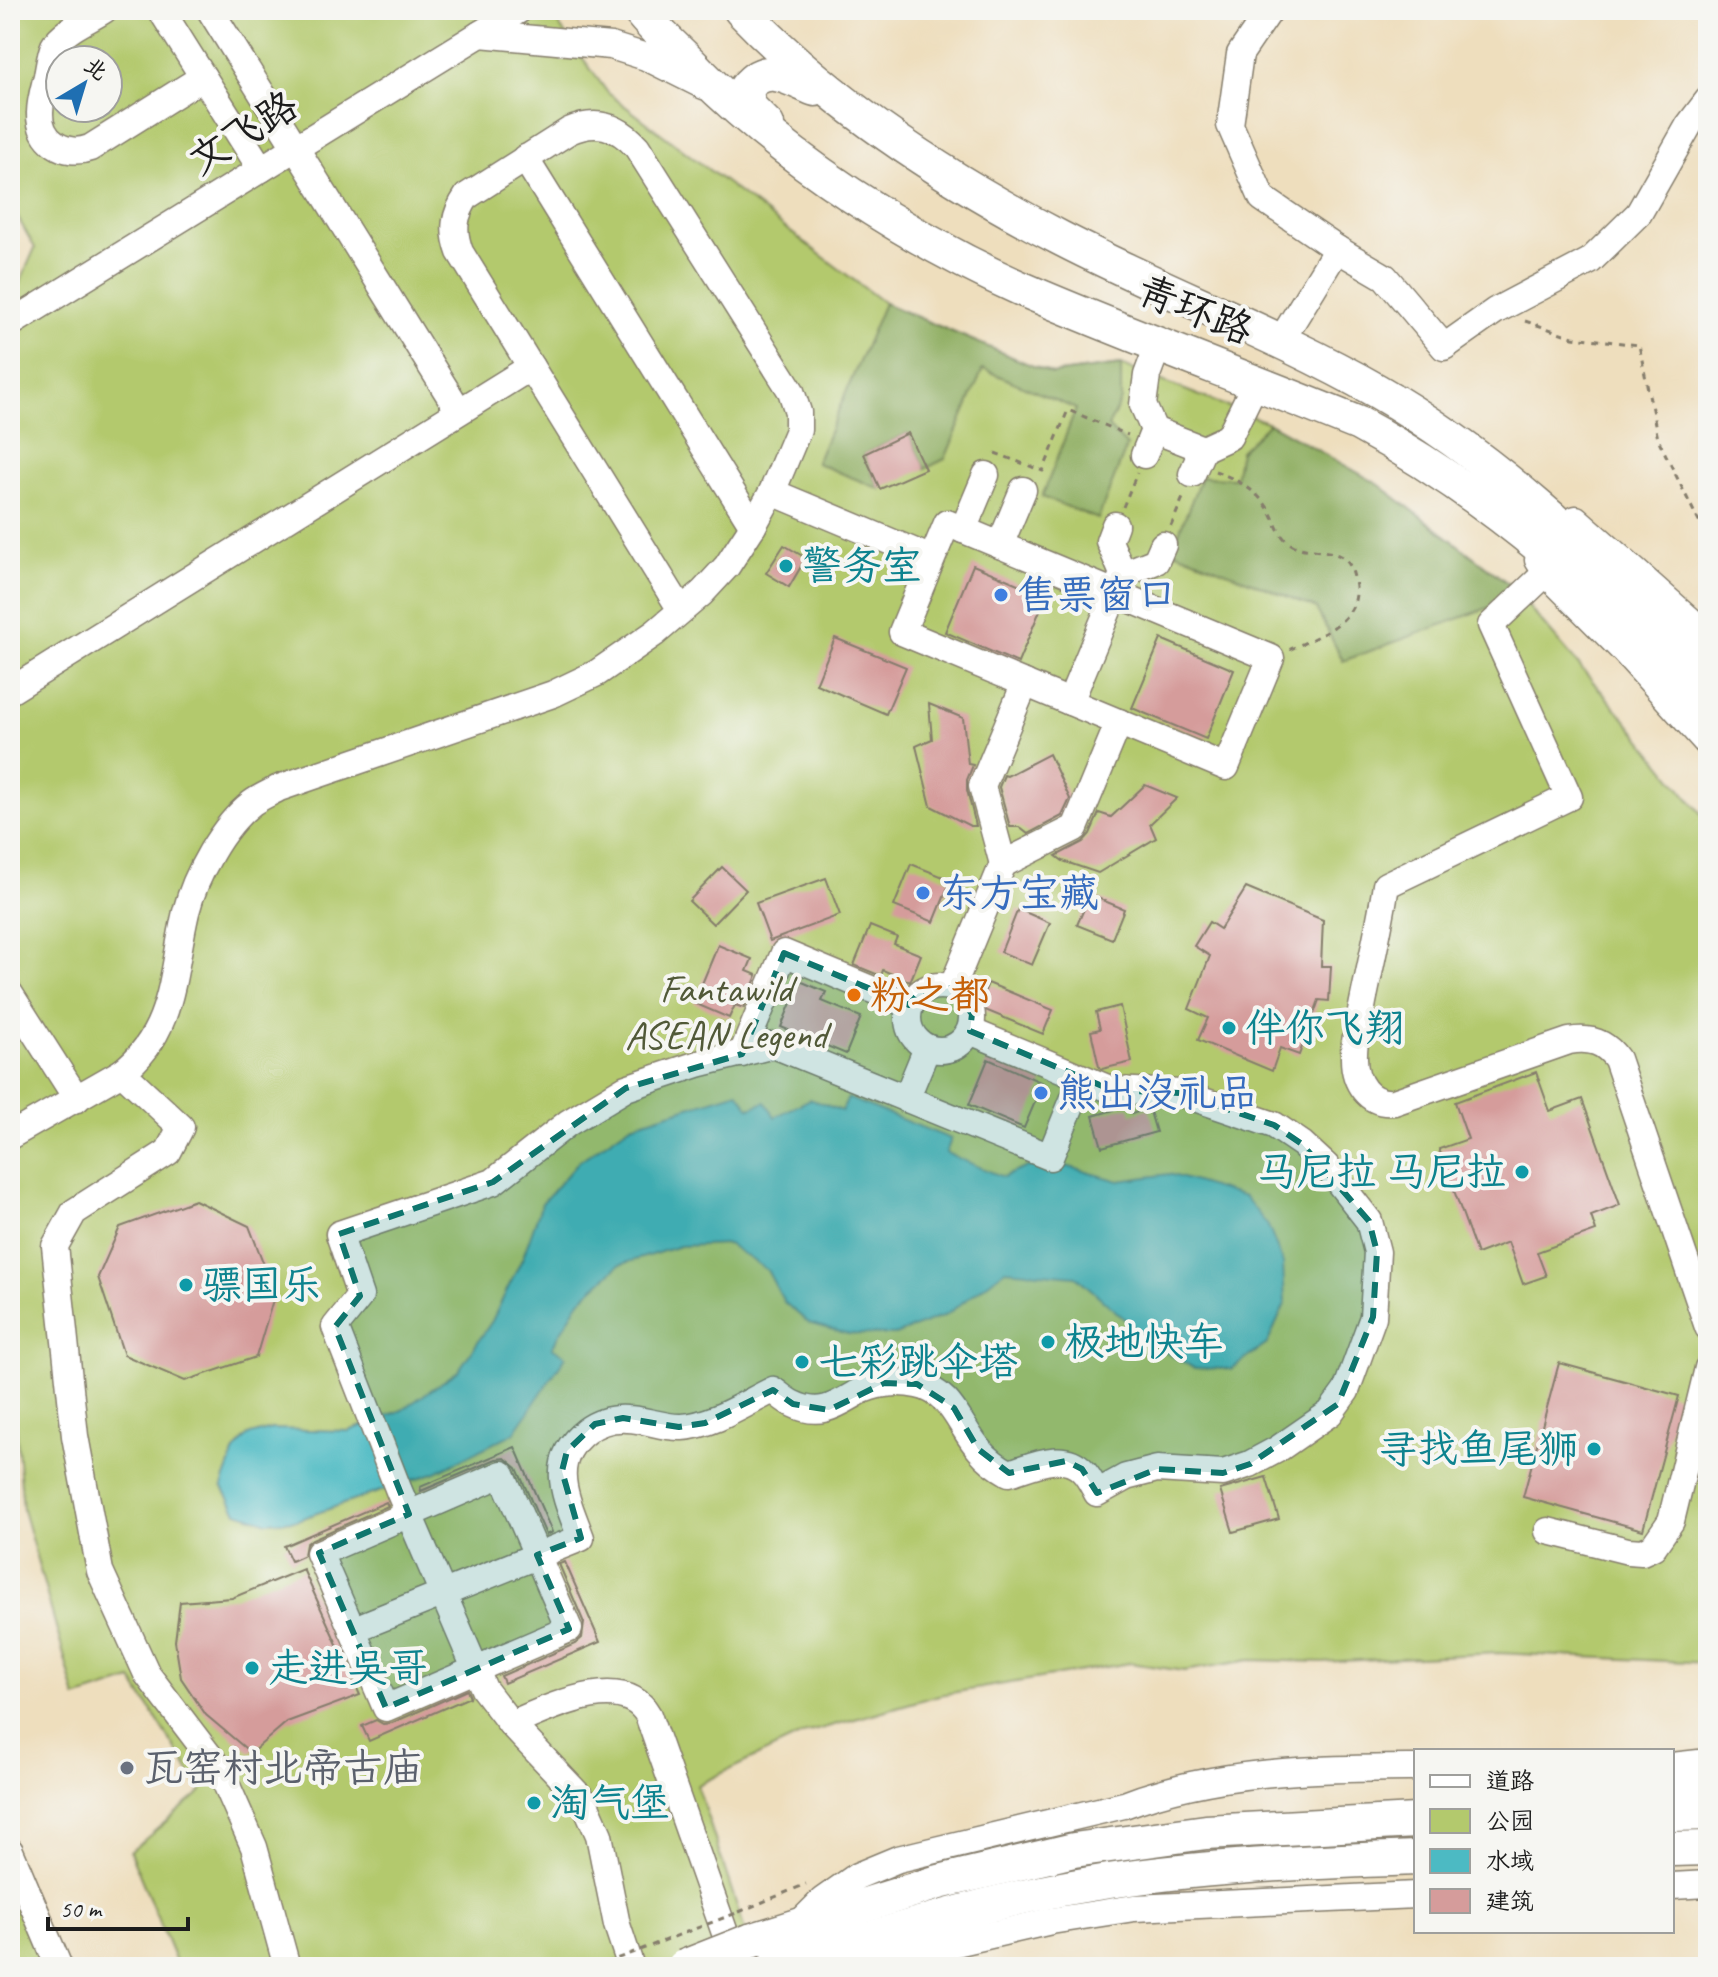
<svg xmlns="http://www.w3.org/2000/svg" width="1718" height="1977" font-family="Caveat,'LXGW WenKai TC',sans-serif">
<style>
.green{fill:#b3c96d;stroke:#687244;stroke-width:2;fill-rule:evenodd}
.forest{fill:#8ead60;stroke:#55643e;stroke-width:2}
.water{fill:#4cbac3;stroke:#346b70;stroke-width:2}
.building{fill:#d59c9b}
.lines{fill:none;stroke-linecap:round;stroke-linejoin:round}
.minor-casing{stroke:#857d6c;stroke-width:29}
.major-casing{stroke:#857d6c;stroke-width:37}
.path{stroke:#857d6c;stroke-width:3;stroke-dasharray:6 6;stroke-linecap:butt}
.minor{stroke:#fff;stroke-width:26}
.major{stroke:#fff;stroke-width:34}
.major-bridge-casing{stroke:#857d6c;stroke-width:37;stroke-linecap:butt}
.path-bridge{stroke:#857d6c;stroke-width:3;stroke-dasharray:6 6;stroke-linecap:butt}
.major-bridge{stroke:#fff;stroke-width:34}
.marked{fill:#0f766e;fill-opacity:0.2;stroke:#0f766e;stroke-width:6;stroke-dasharray:16 10;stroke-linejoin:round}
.culture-dot{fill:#0f9aa8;stroke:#f6f6f2;stroke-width:3}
.shop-dot{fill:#3f7fe0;stroke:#f6f6f2;stroke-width:3}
.food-dot{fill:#e8710a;stroke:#f6f6f2;stroke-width:3}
.worship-dot{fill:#6b7280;stroke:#f6f6f2;stroke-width:3}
.labels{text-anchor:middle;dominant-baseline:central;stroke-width:8;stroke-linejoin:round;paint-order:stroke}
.street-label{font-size:40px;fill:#1c1c1c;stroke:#f6f6f2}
.culture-label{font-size:40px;fill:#0d838f;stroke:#f6f6f2;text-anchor:start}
.shop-label{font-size:40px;fill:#366cbe;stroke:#f6f6f2;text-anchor:start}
.park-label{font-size:40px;fill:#515938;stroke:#f6f6f2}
.food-label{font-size:40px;fill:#c56008;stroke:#f6f6f2;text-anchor:start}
.worship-label{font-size:40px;fill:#5b616d;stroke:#f6f6f2;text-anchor:start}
</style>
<rect width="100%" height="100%" fill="#f6f6f2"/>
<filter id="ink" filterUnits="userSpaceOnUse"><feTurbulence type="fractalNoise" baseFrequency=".0125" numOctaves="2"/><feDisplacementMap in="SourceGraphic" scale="16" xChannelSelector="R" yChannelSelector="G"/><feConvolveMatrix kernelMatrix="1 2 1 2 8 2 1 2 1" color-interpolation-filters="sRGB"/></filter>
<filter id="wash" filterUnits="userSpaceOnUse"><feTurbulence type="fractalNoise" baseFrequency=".006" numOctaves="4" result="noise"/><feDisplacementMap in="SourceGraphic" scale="32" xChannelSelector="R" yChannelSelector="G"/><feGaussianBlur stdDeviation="1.8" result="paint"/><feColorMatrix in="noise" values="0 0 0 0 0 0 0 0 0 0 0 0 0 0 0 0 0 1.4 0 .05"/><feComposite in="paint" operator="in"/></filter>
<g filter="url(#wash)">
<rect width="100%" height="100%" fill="#eedebd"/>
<g class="green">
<path d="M20,10H548L608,93L884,303L1052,374L1121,365L1147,375L1269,423L1378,484L1509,584L1626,720L1708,822V1663L1498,1653L1322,1662L1250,1660L1184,1671L1130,1663L939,1695L806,1733L697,1785L757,1967H178L130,1852L202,1791L132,1680L76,1698L23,1510L10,1352V305L35,248L10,204V79ZM60,60H108V108H60Z"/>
<polygon points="10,1851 59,1967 10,1967"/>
</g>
<g class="forest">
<polygon points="884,303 1052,374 1121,365 1121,400 1108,427 1127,446 1098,519 1042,497 1076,409 983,369 945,459 925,469 908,433 864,454 880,489 816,463"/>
<polygon points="1269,423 1378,484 1509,584 1496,605 1343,661 1316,608 1172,550 1201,477 1235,478 1240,451"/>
</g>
<polygon class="water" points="738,1092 750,1108 766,1102 775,1117 810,1099 842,1111 848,1098 951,1139 946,1153 1003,1177 1045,1160 1119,1181 1169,1174 1245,1197 1268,1226 1283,1263 1285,1304 1267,1344 1231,1369 1194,1368 1155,1346 1076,1276 1005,1270 946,1315 895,1335 848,1334 809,1323 784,1302 767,1270 728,1244 680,1246 619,1265 580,1300 552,1347 566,1356 514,1433 436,1472 297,1520 268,1522 237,1512 222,1486 235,1451 247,1436 271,1429 349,1431 402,1410 458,1371 492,1321 523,1257 542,1203 578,1162 631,1125"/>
<g id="blocks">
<g class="building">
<polygon points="908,433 925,469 880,489 864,454"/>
<polygon points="784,545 806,558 789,587 766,573"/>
<polygon points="973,565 1046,596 1018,663 945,632"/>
<polygon points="835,638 906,667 886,714 816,684"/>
<polygon points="1161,639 1234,670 1206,739 1132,708"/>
<polygon points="929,704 963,718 968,764 973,765 967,780 967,790 976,826 970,826 931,806 916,746 932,739"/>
<polygon points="1049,754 1070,799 1062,816 1028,834 1019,827 1010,827 999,787 1004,775 1007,776"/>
<polygon points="1145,785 1177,798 1150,824 1156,838 1098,873 1063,861 1056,856 1083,842 1090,834 1099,813 1111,817"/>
<polygon points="911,864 951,880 934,922 894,906"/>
<polygon points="722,867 746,890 713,924 689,901"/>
<polygon points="826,878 840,915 770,941 756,903"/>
<polygon points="1246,888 1323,920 1321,966 1331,966 1329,1001 1319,1000 1299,1055 1280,1048 1272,1071 1198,1040 1208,1018 1189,1009 1210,956 1194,946 1209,922 1220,929"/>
<polygon points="1090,895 1124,909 1112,939 1077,925"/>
<polygon points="1018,909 1050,923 1032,965 1001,952"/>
<polygon points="870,926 897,937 894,944 921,955 910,982 883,970 881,976 854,965"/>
<polygon points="718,945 752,959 747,971 757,975 744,1008 735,1005 729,1018 694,1003"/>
<polygon points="800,981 826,992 822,1001 861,1017 846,1054 781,1027"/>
<polygon points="988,983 1053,1010 1043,1034 978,1007"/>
<polygon points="1120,1006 1132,1062 1102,1069 1099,1067 1091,1031 1100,1029 1096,1012"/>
<polygon points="988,1059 1043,1083 1024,1128 969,1105"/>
<polygon points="1536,1072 1550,1111 1582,1099 1620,1205 1591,1216 1596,1231 1537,1252 1546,1276 1523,1284 1508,1242 1477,1254 1439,1149 1468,1139 1455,1102"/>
<polygon points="1124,1107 1130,1107 1132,1114 1149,1108 1156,1132 1102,1147 1093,1116"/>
<polygon points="195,1200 249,1226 275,1293 256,1357 185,1381 124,1355 98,1277 120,1227"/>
<polygon points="1559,1363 1679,1396 1643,1530 1523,1497"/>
<polygon points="515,1447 552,1532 546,1535 517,1468 505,1458 496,1459 421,1491 420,1487"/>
<polygon points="1266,1477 1279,1519 1233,1532 1220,1490"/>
<polygon points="386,1502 388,1506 312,1539 306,1544 304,1555 291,1561 284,1546"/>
<polygon points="565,1562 600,1642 504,1683 501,1676 575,1644 582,1638 584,1623 559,1564"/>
<polygon points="303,1569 360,1695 287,1722 251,1753 206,1715 181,1678 175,1641 180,1602 232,1598"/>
<polygon points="467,1690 470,1697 369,1741 362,1726 376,1720 383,1724 392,1723"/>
</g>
</g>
</g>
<g filter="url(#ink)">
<use href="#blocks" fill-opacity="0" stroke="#857d6c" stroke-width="2"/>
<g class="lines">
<g class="minor-casing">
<g id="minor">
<path d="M104,10C89,20 63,30 54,46C50,55 49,67 47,76C44,88 40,101 40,113C39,141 65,157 90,148L203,77"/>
<polyline points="161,10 261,169"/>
<polyline points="210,10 459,411"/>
<polyline points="1270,10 1240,54 1230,125 1262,198 1337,249"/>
<polyline points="480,34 611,46 646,57 704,86"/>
<polyline points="525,158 753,526"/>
<polyline points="10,324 519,10"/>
<polyline points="1280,342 1337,249 1385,277 1444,347 1495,311 1590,261 1639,213 1689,125 1708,100"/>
<polyline points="1159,343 1147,375 1143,405 1154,430 1203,449 1229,437 1256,382"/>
<polyline points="1144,455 1154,430"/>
<polyline points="1192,474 1203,449"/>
<polyline points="772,492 932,559 902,632 1226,767 1271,658 947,523 932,559"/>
<polyline points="1576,519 1708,636"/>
<polyline points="1115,525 1109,541 1123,574 1156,561 1163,545"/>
<polyline points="963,530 986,475"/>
<polyline points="1000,545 1023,490"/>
<polyline points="1538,560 1546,573 1624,651 1708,744"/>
<path d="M1546,573L1491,625L1569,797L1386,885C1380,924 1371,963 1363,1002C1360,1020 1353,1039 1354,1058C1354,1082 1368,1105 1394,1102L1569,1041C1590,1037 1605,1042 1617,1059L1708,1327"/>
<polyline points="1025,683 982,786 1003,864 1075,828 1119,722"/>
<polyline points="10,691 531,367"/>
<polyline points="1070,702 1123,574"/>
<circle cx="940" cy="1018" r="32"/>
<polyline points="952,988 1003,864"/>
<polyline points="10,994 77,1099"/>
<polyline points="742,1054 784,953 909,1005"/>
<polyline points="122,1072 181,1127 168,1152 74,1212 55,1246 75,1436 100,1571 147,1674 220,1770 254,1847 287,1967"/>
<polyline points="906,1099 927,1048"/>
<path d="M10,1136L122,1072C175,1032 172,970 186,912C195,876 222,826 252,803C260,797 270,793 279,788L553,694L597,673L655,633L702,593L727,566L753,526L772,492L798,430V412L791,391L637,147C617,125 596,119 569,131L467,196C454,215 452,230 460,252L681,610"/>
<polygon points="502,1474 569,1629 386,1708 319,1553"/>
<polyline points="1548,1531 1628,1551 1642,1552 1653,1547 1671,1521 1708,1368"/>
<path d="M352,1630L581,1538C567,1499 546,1462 586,1431C597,1423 612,1418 627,1419C645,1419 664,1428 682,1427C714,1425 744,1404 773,1390C780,1395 786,1401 793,1404C819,1417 835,1406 857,1393C873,1383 899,1381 917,1385C953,1392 959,1427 980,1450C988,1460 998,1467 1009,1473C1032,1466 1063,1450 1083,1471C1089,1477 1093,1486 1097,1493L1126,1477L1157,1469L1223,1473L1250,1464L1278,1449L1330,1413L1346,1391L1373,1317L1377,1252L1369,1221L1326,1166L1302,1144L1274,1125L1180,1093L1112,1090L970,1031"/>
<path d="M511,1724C547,1709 623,1670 648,1715L737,1967"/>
<polyline points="1672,1766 1708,1762"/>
<polyline points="10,1851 59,1967"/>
<polyline points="1672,1886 1708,1884"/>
<path d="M799,1924L823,1900L857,1876L898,1859L1124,1805C1217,1769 1318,1769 1416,1768"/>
<polyline points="824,1959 866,1960 908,1954 1051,1921 1134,1908 1416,1895"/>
<polyline points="631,1967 617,1925 599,1835 584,1801 511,1724 484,1689 399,1491 335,1327 360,1296 339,1234 493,1182 568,1123 626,1088 698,1064 774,1045 1050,1157 1082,1078"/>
</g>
</g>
<g class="major-casing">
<g id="major">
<path d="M639,10C656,32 679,51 698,71C786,160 908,238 1022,289C1133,337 1247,378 1359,424C1494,497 1602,595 1708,705"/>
<path d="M741,10C832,105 944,178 1060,238C1164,292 1275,333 1377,391C1502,462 1605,566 1708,664"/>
<path d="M767,125L748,106L746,88C767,61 789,79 815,89"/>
<polyline points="1672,1793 1708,1789"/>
<polyline points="1672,1814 1708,1813"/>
<polyline points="1672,1849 1708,1848"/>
<polyline points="750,1941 939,1882 1074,1850 1206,1832 1416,1821"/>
<path d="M774,1967C878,1937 982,1901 1090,1884C1198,1866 1307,1862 1416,1858"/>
</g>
</g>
<g class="path">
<polyline points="1525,321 1573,337 1639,345 1658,439 1708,540"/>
<polyline points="995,453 1043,471 1068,410 1128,435"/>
<path d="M1215,471C1236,479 1257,490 1269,510C1276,521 1277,533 1288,542C1303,554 1323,547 1340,556C1351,562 1352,570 1355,581C1364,621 1318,636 1289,650"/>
<polyline points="1123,507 1137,473"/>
<polyline points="1171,526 1185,493"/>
<polyline points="739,1912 806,1884"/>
</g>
<use href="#minor" class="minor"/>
<use href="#major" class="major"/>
<g class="major-bridge-casing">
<polyline id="major-bridge" points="684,1967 750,1941"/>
</g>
<polyline class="path-bridge" points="595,1967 739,1912"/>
<use href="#major-bridge" class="major-bridge"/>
</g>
</g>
<path class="marked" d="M784,953L909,1005L919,992L952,988L972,1014L970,1031L1112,1090L1180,1093L1274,1125L1302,1144L1369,1221L1377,1252L1373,1317L1338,1404L1250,1464L1223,1473L1157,1469L1097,1493L1082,1469L1066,1461L1009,1473L978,1449L954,1408L917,1384L884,1383L829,1410L793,1404L773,1390L705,1423L679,1427L623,1418L595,1424L567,1451L562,1471L581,1538L537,1555L569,1629L386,1708L319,1553L409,1514L335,1327L360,1296L339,1234L493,1182L626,1088L742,1054Z"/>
<g class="culture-dot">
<circle cx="786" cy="566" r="8"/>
<circle cx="1229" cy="1028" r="8"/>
<circle cx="1522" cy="1172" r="8"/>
<circle cx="186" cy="1285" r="8"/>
<circle cx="1048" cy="1342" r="8"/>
<circle cx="802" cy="1362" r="8"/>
<circle cx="1594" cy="1449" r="8"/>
<circle cx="252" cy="1668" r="8"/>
<circle cx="534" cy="1803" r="8"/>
</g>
<g class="shop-dot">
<circle cx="1001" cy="595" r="8"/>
<circle cx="923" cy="893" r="8"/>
<circle cx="1041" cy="1093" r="8"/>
</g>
<circle class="food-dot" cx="854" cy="995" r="8"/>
<circle class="worship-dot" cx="127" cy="1768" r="8"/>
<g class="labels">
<g class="street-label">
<text transform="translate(243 133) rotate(-32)">文飞路</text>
<text transform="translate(1195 310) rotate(22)">青环路</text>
</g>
<g class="culture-label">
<text x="802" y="566">警务室</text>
<text x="1245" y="1028">伴你飞翔</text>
<text x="1506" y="1172" text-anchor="end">马尼拉 马尼拉</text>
<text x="202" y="1285">骠国乐</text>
<text x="1064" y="1342">极地快车</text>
<text x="818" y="1362">七彩跳伞塔</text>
<text x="1578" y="1449" text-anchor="end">寻找鱼尾狮</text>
<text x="268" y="1668">走进吴哥</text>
<text x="550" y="1803">淘气堡</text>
</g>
<g class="shop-label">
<text x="1017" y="595">售票窗口</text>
<text x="939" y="893">东方宝藏</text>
<text x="1057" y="1093">熊出没礼品</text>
</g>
<g class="park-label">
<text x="726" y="989">Fantawild<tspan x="726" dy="46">ASEAN Legend</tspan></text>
</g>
<g class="food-label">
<text x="870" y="995">粉之都</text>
</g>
<g class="worship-label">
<text x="143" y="1768">瓦窑村北帝古庙</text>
</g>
</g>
<rect width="1718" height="1977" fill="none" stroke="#f6f6f2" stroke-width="40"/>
<rect x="1414" y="1749" width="260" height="184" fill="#f6f6f2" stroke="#9f9f9c" stroke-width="2"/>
<rect x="1430" y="1775" width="40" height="12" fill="#ffffff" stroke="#9f9f9c" stroke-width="2"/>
<text x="1486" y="1789" font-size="24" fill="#1c1c1c">道路</text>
<rect x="1430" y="1809" width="40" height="24" fill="#b3c96d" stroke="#9f9f9c" stroke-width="2"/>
<text x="1486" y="1829" font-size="24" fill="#1c1c1c">公园</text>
<rect x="1430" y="1849" width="40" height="24" fill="#4cbac3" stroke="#9f9f9c" stroke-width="2"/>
<text x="1486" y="1869" font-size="24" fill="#1c1c1c">水域</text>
<rect x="1430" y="1889" width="40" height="24" fill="#d59c9b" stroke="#9f9f9c" stroke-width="2"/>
<text x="1486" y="1909" font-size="24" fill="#1c1c1c">建筑</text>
<g transform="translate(84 84) rotate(38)"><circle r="38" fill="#f6f6f2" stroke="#9f9f9c" stroke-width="2"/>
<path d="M0-6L14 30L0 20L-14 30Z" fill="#1f6fb2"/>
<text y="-12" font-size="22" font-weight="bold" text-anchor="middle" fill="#1c1c1c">北</text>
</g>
<path d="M48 1917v12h140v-12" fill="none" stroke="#1c1c1c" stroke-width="4"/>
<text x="60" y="1917" font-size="24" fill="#1c1c1c" stroke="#f6f6f2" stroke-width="6" paint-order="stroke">50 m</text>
</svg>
